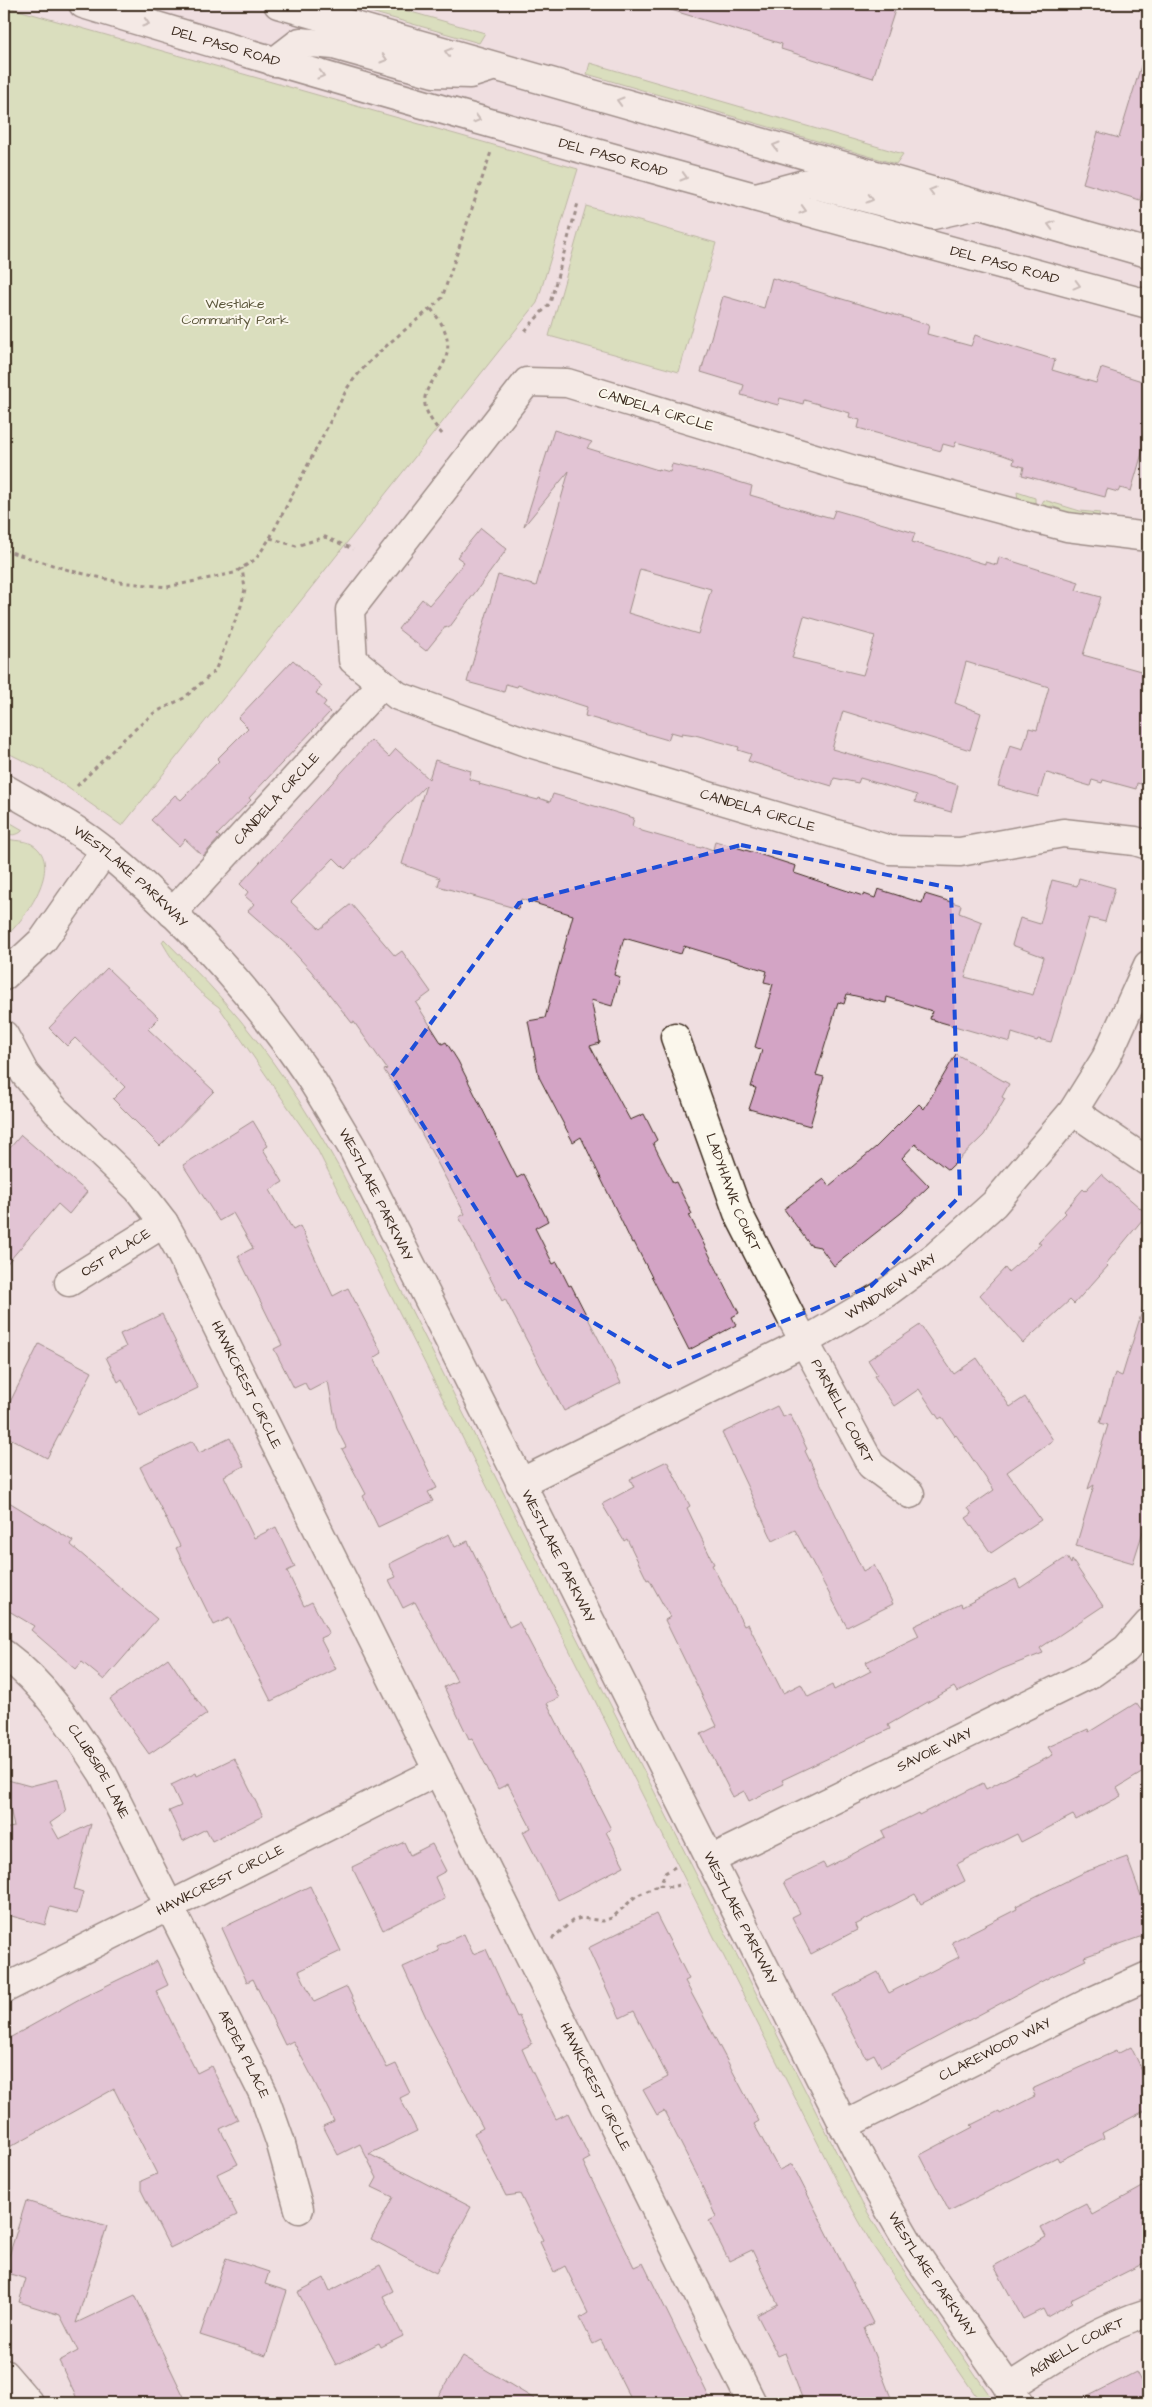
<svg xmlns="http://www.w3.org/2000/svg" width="1152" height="2407" font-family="'Architects Daughter',sans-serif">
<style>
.green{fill:#c1dd94;stroke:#7e8459}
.building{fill:#d3a4c5;stroke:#3b2a1e;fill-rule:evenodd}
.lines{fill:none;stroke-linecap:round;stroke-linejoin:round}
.minor-casing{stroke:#3b2a1e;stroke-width:31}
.path{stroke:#3b2a1e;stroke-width:3;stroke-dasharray:4 4;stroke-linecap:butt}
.minor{stroke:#fbf7ec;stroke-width:28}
.oneway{stroke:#9b9085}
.marked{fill:none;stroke:#1d4ed8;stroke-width:4;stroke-dasharray:10 6;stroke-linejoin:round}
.labels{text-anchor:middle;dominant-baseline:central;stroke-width:4;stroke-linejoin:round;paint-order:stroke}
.street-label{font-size:14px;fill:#3b2a1e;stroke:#fbf7ec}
.park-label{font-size:14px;fill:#5c573c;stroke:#fbf7ec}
</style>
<rect width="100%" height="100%" fill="#efdee0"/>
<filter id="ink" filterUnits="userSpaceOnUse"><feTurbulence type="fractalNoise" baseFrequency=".02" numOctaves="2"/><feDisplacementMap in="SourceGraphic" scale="10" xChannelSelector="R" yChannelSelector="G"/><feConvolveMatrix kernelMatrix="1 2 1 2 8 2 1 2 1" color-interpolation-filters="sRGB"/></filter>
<g filter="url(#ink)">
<g class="green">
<polygon points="343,4 383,4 485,33 479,43"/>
<polygon points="4,6 578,169 537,303 122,826 44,771 4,751"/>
<polygon points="590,63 903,154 896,164 587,74"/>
<polygon points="586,206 716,243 679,372 549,336"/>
<polygon points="1017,492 1035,498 1035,503 1041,505 1044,500 1080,511 1100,513 1096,519 1059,512 1060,509 1051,506 1050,509 1018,500"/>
<path d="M4,819L23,830C18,836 10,836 4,832Z"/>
<path d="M4,837C14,843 26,838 36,847C62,869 23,922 4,938Z"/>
<path d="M164,939C183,959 204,978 222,999C269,1051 307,1110 341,1171L862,2203L894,2256L995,2403H981L873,2246L842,2191L317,1149L219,1007C195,991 176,967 162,942Z"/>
</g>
<g class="building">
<polygon points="669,4 897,4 873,78 781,49 782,44 668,9"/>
<polygon points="1143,59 1148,60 1148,171 1140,200 1083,183 1098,132 1119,138"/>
<polygon points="772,278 929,325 927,334 971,346 975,335 1055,360 1052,370 1096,383 1101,368 1148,383 1148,433 1131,491 1120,488 1118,492 1107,489 1105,497 1059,485 1022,475 1024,467 1013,464 1014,459 1003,455 956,442 954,447 943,444 941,451 858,428 860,420 849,417 850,413 804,400 803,404 780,398 778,405 741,395 744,385 701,372 723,296 764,308"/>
<path d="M554,430L592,442L587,448L658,470L659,469L670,472L672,464L716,475L752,486L750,495L821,516V515L832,518L835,510L915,533L912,542L985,564V562L997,565L999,557L1079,582L1076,590L1101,597L1083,655L1148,673V786L1137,783L1136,789L1103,780L1102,783L1092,780L1090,786L1047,773L1045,775L1038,797L998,786L1010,745L1023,749L1029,728L1037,730L1049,687L966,662L955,703L981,713L970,750L843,711L832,749L958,785L951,812L915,802L917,795L860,778L858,783L834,778L832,786L748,761L751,754L738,750L739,747L695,735L682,733V735L671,732L668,740L585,716L587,707L518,685L517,687L506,684L504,692L467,682L498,575L536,586L569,471L524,526ZM640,569L711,589L698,634L628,613ZM804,616L875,636L863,675L792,658Z"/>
<polygon points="481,528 507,549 449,628 446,626 426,651 398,629 422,599 429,605 437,596 464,562 457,557"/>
<polygon points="293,660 322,686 316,693 326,702 323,706 330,712 249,798 251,800 217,835 220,837 203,856 185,839 179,846 151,820 175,795 181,800 219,761 217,759 248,728 238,718"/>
<polygon points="371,740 389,757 396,749 429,779 435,760 471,771 469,779 480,782 479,784 538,800 539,798 550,802 553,794 598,807 634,818 632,826 642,831 701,848 702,846 713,850 715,841 752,852 796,866 794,873 863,896 864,894 875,898 878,889 922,903 925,894 961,905 959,913 982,922 965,977 1033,995 1044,957 1012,945 1020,918 1040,924 1052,880 1077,886 1079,878 1115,888 1105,922 1089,918 1051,1042 1038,1039 1037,1041 1012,1033 1010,1042 930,1019 932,1011 887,997 886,1003 847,994 844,1004 838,1002 816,1075 824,1077 810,1126 749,1109 756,1088 751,1087 762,1050 755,1047 773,984 764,982 767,971 684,946 681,954 624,938 614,975 620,977 612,1006 591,1000 600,1043 590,1046 630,1120 644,1114 657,1140 653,1143 673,1183 676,1182 692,1214 689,1215 739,1313 732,1317 736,1325 689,1350 634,1242 632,1243 581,1137 573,1142 539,1077 528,1021 545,1018 573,915 521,899 518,909 438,886 440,878 402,864 426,785 345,869 334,858 291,902 320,929 351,904 395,956 402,951 431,992 416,1003 442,1044 446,1042 458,1061 517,1178 524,1174 548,1221 535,1228 553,1264 557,1262 569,1286 571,1285 621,1383 564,1411 505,1299 502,1301 459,1217 465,1214 404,1101 384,1070 387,1069 354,1022 352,1023 311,971 288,946 248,911 254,904 245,896 248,892 240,884"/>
<polygon points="107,968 159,1018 148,1029 214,1091 160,1146 113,1099 125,1087 75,1038 67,1046 49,1028"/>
<polygon points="956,1054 1009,1084 1002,1097 1005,1099 984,1135 948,1170 915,1144 902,1158 929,1186 901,1213 834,1266 820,1247 810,1245 784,1209 824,1179 829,1186 876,1147 919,1104 924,1109"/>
<polygon points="253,1121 268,1146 263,1149 283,1182 270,1190 293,1230 300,1226 333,1296 348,1288 382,1353 374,1358 437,1488 428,1492 433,1501 378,1527 363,1496 366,1494 342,1449 346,1447 337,1429 328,1381 309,1391 305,1383 294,1388 274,1349 282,1345 238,1256 253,1248 233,1213 219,1221 183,1165"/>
<polygon points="21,1135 87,1192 69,1214 58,1204 4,1267 4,1155"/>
<polygon points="1101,1174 1147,1214 1106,1264 1108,1266 1074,1304 1070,1300 1023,1343 980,1295 1005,1268 1008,1272 1041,1244 1038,1242 1066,1213 1064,1211 1083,1189 1085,1191"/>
<polygon points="1143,1308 1148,1309 1148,1516 1133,1563 1076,1546 1094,1485 1088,1489 1108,1425 1100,1423 1115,1373 1122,1376"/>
<polygon points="162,1314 198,1388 140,1416 122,1379 118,1382 106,1357 126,1347 120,1334"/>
<polygon points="920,1325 954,1374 977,1358 1010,1407 1025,1397 1053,1440 1007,1472 1041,1520 991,1553 966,1518 972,1514 968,1508 994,1490 956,1435 955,1436 942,1417 939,1419 919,1389 894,1406 874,1376 877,1374 868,1360"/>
<polygon points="39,1344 92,1372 47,1458 4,1435 4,1414"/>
<polygon points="777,1406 783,1417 790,1414 807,1449 805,1451 863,1571 874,1565 893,1604 847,1627 795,1530 773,1541 722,1433"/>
<polygon points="230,1438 244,1466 224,1476 254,1538 276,1527 295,1567 287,1571 304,1606 312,1602 329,1634 320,1638 336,1669 271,1701 229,1618 214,1625 176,1548 180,1546 140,1467 193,1441 199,1453"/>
<polygon points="667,1461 690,1506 687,1508 714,1564 712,1565 744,1626 748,1624 783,1693 801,1684 808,1697 832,1685 834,1690 871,1671 866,1662 919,1636 914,1626 961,1604 962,1607 1016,1579 1020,1588 1067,1557 1071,1564 1072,1560 1103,1606 1040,1648 1043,1653 1002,1669 957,1692 954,1687 888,1725 890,1729 782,1780 784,1784 749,1801 744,1791 733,1797 701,1734 717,1726 665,1620 670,1617 649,1579 647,1580 627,1539 624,1541 602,1504 634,1487 630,1479"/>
<polygon points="4,1499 73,1541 71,1545 157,1619 104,1680 82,1662 76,1669 31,1630 34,1626 4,1608"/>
<polygon points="449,1534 455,1547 468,1541 509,1627 519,1622 559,1698 547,1703 611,1829 606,1832 624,1866 558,1900 523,1832 531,1828 508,1784 498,1789 472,1738 469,1739 444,1687 457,1681 415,1602 403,1608 389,1580 396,1577 389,1564"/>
<polygon points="168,1658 207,1714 149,1754 110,1699"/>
<polygon points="1136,1703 1141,1710 1148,1705 1148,1769 1117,1788 1121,1796 1076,1820 1073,1815 1021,1842 1017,1834 957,1864 965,1881 921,1904 915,1894 855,1925 857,1930 811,1954 792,1917 800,1913 784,1882 823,1863 826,1868 885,1837 882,1831 918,1813 919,1815 983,1783 986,1789 1053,1755 1048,1747 1088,1729 1089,1732"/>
<polygon points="234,1758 263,1816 212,1841 206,1829 183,1841 169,1811 181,1806 171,1785 196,1773 197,1776"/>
<polygon points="4,1779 30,1786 58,1779 66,1812 50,1823 59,1839 91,1824 74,1889 83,1892 77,1914 50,1907 45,1925 4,1914 4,1829 14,1827"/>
<polygon points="404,1842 410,1855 432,1844 446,1871 435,1877 445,1899 383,1930 352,1867"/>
<polygon points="1127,1857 1148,1915 1148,1934 1084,1957 1086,1960 1050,1977 881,2067 874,2054 866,2058 833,1995 878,1972 889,1993 959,1957 952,1942 1017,1909 1016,1906 1085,1872"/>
<polygon points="310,1886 341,1951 299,1971 314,2002 347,1987 387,2068 396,2064 410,2093 400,2098 417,2131 369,2154 471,2207 436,2273 371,2239 393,2197 372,2187 377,2178 360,2144 338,2155 323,2126 334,2121 309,2071 293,2041 285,2045 253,1979 247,1982 222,1928"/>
<polygon points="656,1914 689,1979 685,1981 759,2121 754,2124 779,2170 792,2164 873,2323 864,2328 893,2403 804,2403 785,2353 778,2356 757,2315 778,2304 752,2250 729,2261 709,2221 716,2217 697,2175 664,2111 657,2115 643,2090 668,2077 634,2011 620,2018 588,1948"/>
<polygon points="464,1934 473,1954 486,1949 517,2017 519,2016 532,2044 522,2049 531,2069 556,2119 568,2113 590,2158 583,2162 634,2267 643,2263 712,2403 633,2403 601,2340 593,2344 580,2318 588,2313 565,2266 554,2272 540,2242 543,2240 520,2194 506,2196 474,2133 483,2128 430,2026 403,1967 439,1951 437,1946"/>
<polygon points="157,1961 168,1985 156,1991 197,2073 211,2066 238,2120 220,2129 238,2164 217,2174 237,2215 170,2248 141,2190 141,2181 157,2174 114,2089 4,2150 4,2041 81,1998"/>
<polygon points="1131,2047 1148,2082 1148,2109 1102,2133 1104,2138 1059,2161 1057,2157 949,2211 920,2155 973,2127 971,2125 999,2111 1000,2114 1035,2096 1032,2089 1116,2051 1117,2054"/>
<polygon points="1148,2184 1148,2261 1071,2300 1073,2302 1047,2317 1043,2309 1023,2319 994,2266 1046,2237 1041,2227 1086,2204 1092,2215"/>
<polygon points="26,2201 107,2226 76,2323 135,2295 187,2403 79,2403 59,2361 78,2351 60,2315 19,2302 26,2279 4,2272"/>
<polygon points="226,2258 269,2272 265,2284 287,2291 266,2356 200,2335"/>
<polygon points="380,2265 393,2291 383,2296 403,2336 381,2347 379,2343 336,2365 298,2292 324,2278 330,2291"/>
<polygon points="463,2356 541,2403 434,2403"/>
<polygon points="1136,2372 1148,2395 1148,2403 1075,2403"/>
</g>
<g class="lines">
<g class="minor-casing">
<g id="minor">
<path id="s1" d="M83,4C436,111 792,208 1148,304"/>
<polyline points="278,4 1148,253"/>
<polyline points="274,62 300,42 334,45 434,73 470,74 489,68"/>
<polyline points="756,197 808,183 933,215 977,205"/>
<path id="s2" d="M1148,537L1067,527L854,470L567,383L527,382L350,610L353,660L398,696L523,741L890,850L960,852L1063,833L1135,841L1148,845"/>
<path id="s3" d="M4,788C38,808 76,827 106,852C183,917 253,993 309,1076C324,1099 338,1124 352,1147L869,2175L911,2247L1019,2403"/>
<path id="s4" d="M172,913L382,684"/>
<polyline points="4,976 43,940 105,851"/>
<path id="s5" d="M4,1035L25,1074L56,1111L138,1189L164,1223L178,1248L752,2403"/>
<path id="s6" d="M675,1037L738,1213L790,1315L871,1465L910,1494"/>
<polyline points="1073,1111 1148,1162"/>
<path id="s7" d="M69,1282L164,1223"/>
<path id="s8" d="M520,1483L804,1342L886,1293L936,1256L994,1204L1073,1111L1106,1058L1148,965"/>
<path id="s9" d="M4,1654C46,1685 75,1731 103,1774L263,2093L280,2141L299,2209"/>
<path id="s10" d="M710,1860L1092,1673L1126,1649L1148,1624"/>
<path id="s11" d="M4,1989L438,1771"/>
<path id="s12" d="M843,2126L1086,2004L1148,1976"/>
<polyline points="4,2374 29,2403"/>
<path id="s13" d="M1008,2388C1054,2359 1096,2329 1148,2313"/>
</g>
</g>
<g class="path">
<path d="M431,309C448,329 455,349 438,373C432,383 423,391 425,405C427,416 436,427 443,435"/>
<polyline points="525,331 550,303 578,203"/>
<polyline points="270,538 296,546 325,537 353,549"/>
<path d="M4,550L72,571L119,582L167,587L234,573L256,559L270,538L348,387C374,351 410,328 442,298L491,152"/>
<polyline points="77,786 126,737 154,713 184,698 215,671 241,606 245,589 242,568"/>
<polyline points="675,1867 665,1873 660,1885 671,1887 683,1884"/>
<polyline points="552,1939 572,1921 581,1918 603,1921 612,1918 636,1896 660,1885"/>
</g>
<use href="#minor" class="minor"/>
</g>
<defs><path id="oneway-chevron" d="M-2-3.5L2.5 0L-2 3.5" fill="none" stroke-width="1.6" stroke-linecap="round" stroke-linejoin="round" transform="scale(1.25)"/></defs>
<g class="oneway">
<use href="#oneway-chevron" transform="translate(146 23) rotate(17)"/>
<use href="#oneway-chevron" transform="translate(448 52) rotate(-164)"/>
<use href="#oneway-chevron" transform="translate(384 59) rotate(16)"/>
<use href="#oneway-chevron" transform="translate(321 75) rotate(16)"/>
<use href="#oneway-chevron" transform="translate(620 101) rotate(-164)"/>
<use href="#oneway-chevron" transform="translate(477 119) rotate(16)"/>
<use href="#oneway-chevron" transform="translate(776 146) rotate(-164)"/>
<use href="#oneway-chevron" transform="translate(684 177) rotate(16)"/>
<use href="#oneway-chevron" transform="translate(932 191) rotate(-164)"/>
<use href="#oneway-chevron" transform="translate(870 199) rotate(15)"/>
<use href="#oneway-chevron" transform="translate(803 210) rotate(16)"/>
<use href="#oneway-chevron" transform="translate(1051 225) rotate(-164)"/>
<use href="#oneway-chevron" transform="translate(1077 285) rotate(15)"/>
</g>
</g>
<path d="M0 0H1152V2407H0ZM741,845L951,888L960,1196L871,1286L669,1367L521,1280L392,1076L519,903Z" fill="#efdee0" fill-opacity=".55" fill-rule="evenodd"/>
<path class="marked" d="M741,845L951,888L960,1196L871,1286L669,1367L521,1280L392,1076L519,903Z"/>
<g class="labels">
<g class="street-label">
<text stroke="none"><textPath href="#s1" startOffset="149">DEL PASO ROAD</textPath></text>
<text stroke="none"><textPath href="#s1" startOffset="552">DEL PASO ROAD</textPath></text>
<text stroke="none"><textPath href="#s1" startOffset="958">DEL PASO ROAD</textPath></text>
<text transform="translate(656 410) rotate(17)">CANDELA CIRCLE</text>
<text stroke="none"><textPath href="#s4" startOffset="155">CANDELA CIRCLE</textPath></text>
<text stroke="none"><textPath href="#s2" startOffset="1416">CANDELA CIRCLE</textPath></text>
<text stroke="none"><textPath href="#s3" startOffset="155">WESTLAKE PARKWAY</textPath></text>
<text stroke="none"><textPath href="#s6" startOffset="166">LADYHAWK COURT</textPath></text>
<text stroke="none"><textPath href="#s3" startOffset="560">WESTLAKE PARKWAY</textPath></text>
<text stroke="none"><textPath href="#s7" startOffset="55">OST PLACE</textPath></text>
<text stroke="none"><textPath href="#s8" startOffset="420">WYNDVIEW WAY</textPath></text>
<text stroke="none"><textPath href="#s5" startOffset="430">HAWKCREST CIRCLE</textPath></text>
<text stroke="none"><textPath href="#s6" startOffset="411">PARNELL COURT</textPath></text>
<text stroke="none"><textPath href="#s3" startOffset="965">WESTLAKE PARKWAY</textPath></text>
<text stroke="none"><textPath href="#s10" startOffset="250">SAVOIE WAY</textPath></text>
<text stroke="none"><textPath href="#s9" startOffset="152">CLUBSIDE LANE</textPath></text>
<text stroke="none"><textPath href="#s11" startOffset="242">HAWKCREST CIRCLE</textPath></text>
<text stroke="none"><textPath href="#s3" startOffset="1370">WESTLAKE PARKWAY</textPath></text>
<text stroke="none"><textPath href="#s12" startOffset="170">CLAREWOOD WAY</textPath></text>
<text stroke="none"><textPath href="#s9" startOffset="470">ARDEA PLACE</textPath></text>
<text stroke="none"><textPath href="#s5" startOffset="1214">HAWKCREST CIRCLE</textPath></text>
<text stroke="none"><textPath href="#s3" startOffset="1775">WESTLAKE PARKWAY</textPath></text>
<text stroke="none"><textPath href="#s13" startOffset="80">AGNELL COURT</textPath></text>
</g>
<g class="park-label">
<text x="235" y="304">Westlake<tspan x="235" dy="16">Community Park</tspan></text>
</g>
</g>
<rect width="1152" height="2407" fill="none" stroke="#fbf7ec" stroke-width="20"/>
<rect x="10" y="10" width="1132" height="2387" fill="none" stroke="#3b2a1e" stroke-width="2" filter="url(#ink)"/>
</svg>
